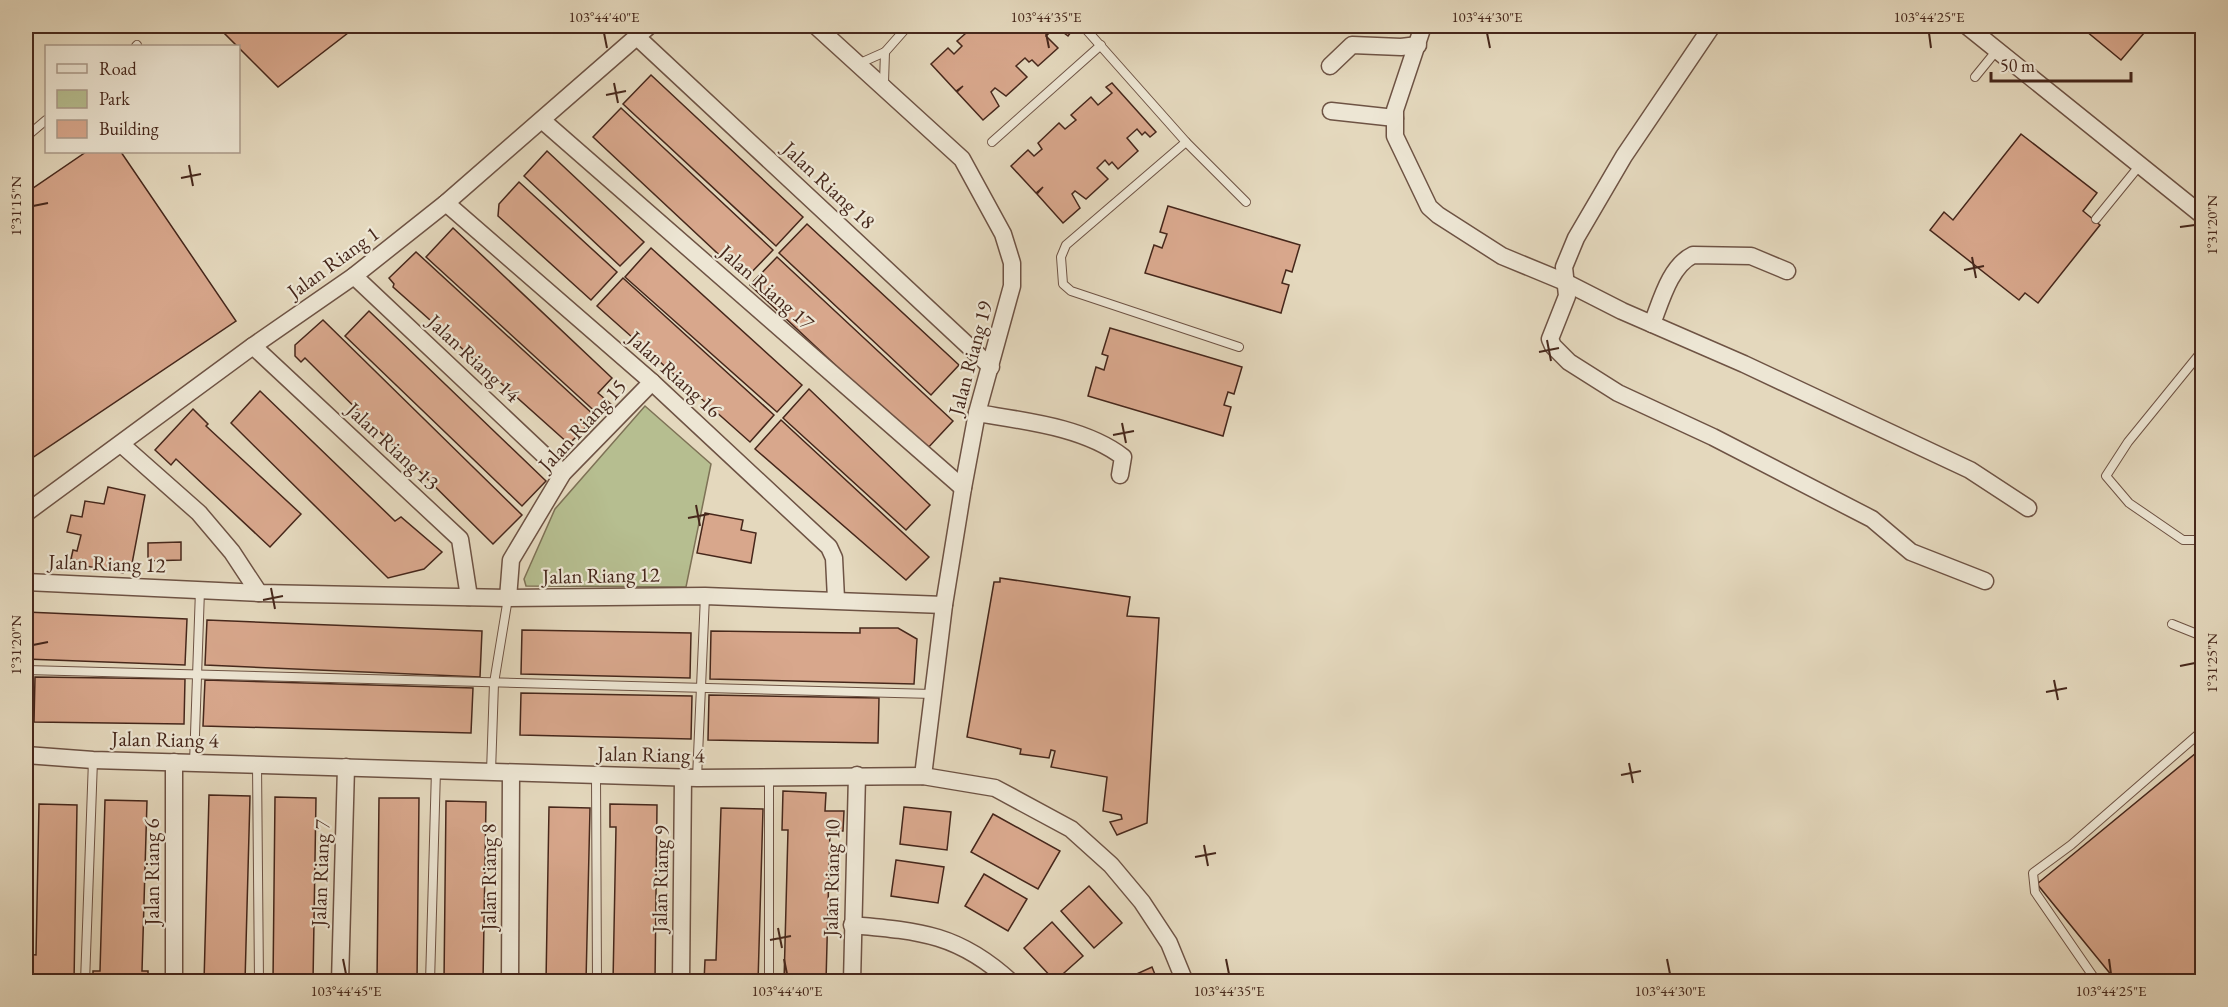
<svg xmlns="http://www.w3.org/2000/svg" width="2228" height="1007" font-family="'EB Garamond',serif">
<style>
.green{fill:#b6be90;stroke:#7e7256;stroke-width:1.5}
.building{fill:#d8a78c;stroke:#46271b;stroke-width:1.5}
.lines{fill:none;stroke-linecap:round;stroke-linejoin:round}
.service-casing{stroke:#6e5344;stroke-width:10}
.minor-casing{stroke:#6e5344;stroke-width:19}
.service{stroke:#ede6d4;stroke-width:8}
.minor{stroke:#ede6d4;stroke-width:16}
.ticks{fill:none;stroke:#46271b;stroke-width:2}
.labels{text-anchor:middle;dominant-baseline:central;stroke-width:4.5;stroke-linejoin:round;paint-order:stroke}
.street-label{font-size:21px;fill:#46271b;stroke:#ede6d4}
.neatline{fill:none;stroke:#46271b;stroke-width:2}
.ticks-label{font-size:15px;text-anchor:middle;fill:#46271b}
</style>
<rect width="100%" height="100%" fill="#e4d8bd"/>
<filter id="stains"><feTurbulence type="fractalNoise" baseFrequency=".00333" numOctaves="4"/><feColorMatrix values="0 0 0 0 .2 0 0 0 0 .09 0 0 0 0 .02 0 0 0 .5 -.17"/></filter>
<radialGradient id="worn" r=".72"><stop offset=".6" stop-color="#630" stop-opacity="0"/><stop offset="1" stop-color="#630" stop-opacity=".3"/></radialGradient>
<polygon class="green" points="645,406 711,464 686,587 526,586 524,579 555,509"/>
<g class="building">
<polygon points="233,26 357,26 278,87 224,33"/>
<polygon points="974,26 1065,26 1071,32 1068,36 1056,27 1046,36 1058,48 1038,66 1032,60 1029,62 1025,58 1016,66 1027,77 1006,96 995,88 991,92 999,106 983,120 957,92 963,86 956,91 931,64 948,48 954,54 962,46 957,41"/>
<polygon points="2080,26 2150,26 2121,60"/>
<polygon points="651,75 803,217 776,246 623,104"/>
<polygon points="1112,83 1156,132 1150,137 1145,132 1142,135 1137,129 1127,138 1138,151 1118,169 1112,162 1109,165 1105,160 1097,168 1108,179 1086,199 1075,191 1072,194 1080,208 1063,223 1037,194 1043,187 1036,193 1011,166 1028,150 1034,156 1042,149 1038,143 1059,123 1065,129 1076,120 1071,115 1091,97 1098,105 1112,93 1106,87"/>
<polygon points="621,108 773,250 745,279 593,137"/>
<polygon points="2021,134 2097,193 2083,211 2100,225 2038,303 2025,293 2019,300 1930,230 1944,212 1953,220"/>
<polygon points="547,151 644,242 620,266 524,176"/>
<polygon points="86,152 121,152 236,321 26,462 26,193"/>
<polygon points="519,182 617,272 591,300 498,216 499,204"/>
<polygon points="1168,206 1300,245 1292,272 1286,270 1282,283 1289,285 1281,313 1145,273 1154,245 1162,248 1167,234 1160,232"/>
<polygon points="807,224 959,365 931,395 779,253"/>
<polygon points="453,228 612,378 598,393 612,405 601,417 426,257"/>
<polygon points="651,248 802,385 777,412 625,277"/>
<polygon points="416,252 596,417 569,444 393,287 394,284 389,278"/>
<polygon points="777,257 953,421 926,450 750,285"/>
<polygon points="623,278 774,415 750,442 597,306"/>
<polygon points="369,311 546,481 522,506 345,336"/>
<polygon points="323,320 522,515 493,544 305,358 301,362 295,356 295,345"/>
<polygon points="1110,328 1242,367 1234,394 1228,392 1224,405 1231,407 1223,436 1088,396 1096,367 1104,370 1108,356 1102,354"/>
<polygon points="809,389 930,505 906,530 783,418"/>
<polygon points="260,391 395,521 401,517 442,552 424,569 388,578 231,423"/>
<polygon points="193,409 208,424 206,426 301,514 270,547 176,459 171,465 155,450"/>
<polygon points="781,420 929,557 906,580 755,449"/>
<polygon points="108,487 145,495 131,569 124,568 123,573 75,564 76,560 71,559 73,550 77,551 81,535 67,532 71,515 82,517 85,501 104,504"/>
<polygon points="705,513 743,520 741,530 756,533 751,563 697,553"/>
<polygon points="181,542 181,560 148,561 148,543"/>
<polygon points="1000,578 1130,597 1127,616 1159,618 1147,823 1117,835 1110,822 1122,819 1121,815 1103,811 1107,777 1051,767 1055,751 1051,750 1049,758 1020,754 1021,749 967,737 994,582 1000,582"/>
<polygon points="26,612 187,619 185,665 26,659"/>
<polygon points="207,620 482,631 480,677 205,665"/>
<polygon points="860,628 898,628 917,639 914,684 710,679 711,631 860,633"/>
<polygon points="522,630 691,633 690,678 521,674"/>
<polygon points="35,677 185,679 184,724 34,722"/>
<polygon points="205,680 473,688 471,733 203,726"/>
<polygon points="521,693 692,696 691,739 520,735"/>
<polygon points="709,695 879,698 878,743 708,740"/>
<polygon points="2202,748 2202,982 2117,982 2037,884"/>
<polygon points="783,791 826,793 825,811 844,811 843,831 830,831 826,982 784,982 788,830 782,830"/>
<polygon points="209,795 250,796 245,982 204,982"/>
<polygon points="275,797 316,798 313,982 273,982"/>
<polygon points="379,798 419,798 417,982 377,982"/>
<polygon points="105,800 147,801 142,971 148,971 148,982 93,982 93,971 100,971"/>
<polygon points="446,801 486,802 483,982 444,982"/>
<polygon points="39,804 77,805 74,982 26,982 26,954 36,955"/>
<polygon points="610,804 657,805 655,982 613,982 616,827 610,827"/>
<polygon points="549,807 590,808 586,982 546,982"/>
<polygon points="904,807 951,812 947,850 900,844"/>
<polygon points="721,808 763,809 758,982 704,982 705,960 716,960"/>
<polygon points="993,814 1060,851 1038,889 971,852"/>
<polygon points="896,860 944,867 938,903 891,896"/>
<polygon points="984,874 1027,899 1008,931 965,906"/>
<polygon points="1089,886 1122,923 1094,948 1061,911"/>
<polygon points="1052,922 1083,956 1055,981 1024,948"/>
<polygon points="1152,967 1158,982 1119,982"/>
</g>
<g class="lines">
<g class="service-casing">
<g id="service">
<polyline points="1083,26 1186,142 1246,202"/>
<polyline points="136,46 137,45"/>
<polyline points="885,52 884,82 887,86"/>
<polyline points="858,64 885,52 908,26"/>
<polyline points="1975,77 1997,50"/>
<polyline points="26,137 46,120"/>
<polyline points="992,142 1101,45"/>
<polyline points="1186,142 1066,245 1061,257 1063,284 1071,291 1239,347"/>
<polyline points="2096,219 2140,165"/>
<polyline points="2202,351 2128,442 2106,476 2129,503 2183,540 2202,540"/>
<polyline points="2172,624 2202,636"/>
<polyline points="26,670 933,694"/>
<polyline points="194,763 200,590"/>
<polyline points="257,764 259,982"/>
<polyline points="491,772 494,683 508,598"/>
<polyline points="596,776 597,982"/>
<polyline points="697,778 705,596"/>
<polyline points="85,982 93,760"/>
<polyline points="430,982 436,770"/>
<polyline points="769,982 769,777"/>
<polyline points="2097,982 2035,892 2033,873 2071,845 2202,731"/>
</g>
</g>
<g class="minor-casing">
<g id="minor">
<polyline points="816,26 962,159 1003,234 1012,263 1012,286 977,413 963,488 944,605 923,776"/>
<polyline points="1423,26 1395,110 1395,136 1429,207 1438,215 1502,256 1565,282 1622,311 1744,364 1970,470 2028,508"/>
<polyline points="1712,26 1624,156 1576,238 1564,267 1567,296 1550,339 1553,346 1569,362 1618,393 1713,437 1872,519 1911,552 1985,581"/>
<polyline points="1967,26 2202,215"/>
<polyline points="637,37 991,367"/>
<polyline points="1330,66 1352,45 1401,47 1418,45"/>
<polyline points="1331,111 1395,118"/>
<polyline points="543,121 963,488"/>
<polyline points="446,203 652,382 829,547 834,558 836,599"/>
<polyline points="354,276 563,473"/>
<path d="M1652,324C1661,301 1670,266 1693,255L1751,256L1787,271"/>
<polyline points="253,346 460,539 469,597"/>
<path d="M977,413C1024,421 1084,427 1123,457L1120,475"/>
<polyline points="121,444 199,513 232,552 259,593"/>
<polyline points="26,513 253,346 354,276 446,203 649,26"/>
<polyline points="26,582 259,593 508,598 705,596 944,605"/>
<polyline points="508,598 511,560 563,473 652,382"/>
<polyline points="26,755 93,760 697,778 923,776 995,788 1071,829 1111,865 1142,902 1169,943 1185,982"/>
<polyline points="174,762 174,982"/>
<path d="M852,925C920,931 959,934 1011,982"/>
<polyline points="340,982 346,767"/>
<polyline points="510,982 511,773"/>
<polyline points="681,982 683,777"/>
<polyline points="852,982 857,775"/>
</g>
</g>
<use href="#service" class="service"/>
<use href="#minor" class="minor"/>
</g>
<path class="ticks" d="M604,33L607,48M1046,33L1049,48M1487,33L1490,48M1929,33L1931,48M614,83L618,103M606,95L626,91M189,165L193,186M181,178L201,174M33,206L48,203M2180,227L2195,225M1972,257L1976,278M1964,270L1984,266M1547,340L1551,361M1539,352L1559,348M1122,423L1126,443M1113,435L1134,431M696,505L700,526M688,518L709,514M271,588L275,609M263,600L283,596M33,645L48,642M2180,666L2195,663M2054,680L2058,700M2046,692L2067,688M1629,763L1633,783M1621,775L1641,771M1204,845L1208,866M1195,857L1216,853M778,928L782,948M770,940L791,936M343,959L346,974M784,959L787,974M1226,959L1229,974M1667,959L1670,974M2109,959L2111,974"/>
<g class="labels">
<g class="street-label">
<text transform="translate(829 185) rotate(43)">Jalan Riang 18</text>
<text transform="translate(333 262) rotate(-36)">Jalan Riang 1</text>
<text transform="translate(767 287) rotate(41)">Jalan Riang 17</text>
<text transform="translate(474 358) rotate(43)">Jalan Riang 14</text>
<text transform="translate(970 358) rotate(-75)">Jalan Riang 19</text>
<text transform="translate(675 374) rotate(42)">Jalan Riang 16</text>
<text transform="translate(582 425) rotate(-47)">Jalan Riang 15</text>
<text transform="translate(393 446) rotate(43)">Jalan Riang 13</text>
<text transform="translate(107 563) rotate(2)">Jalan Riang 12</text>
<text transform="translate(601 575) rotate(-1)">Jalan Riang 12</text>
<text transform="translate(165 739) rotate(1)">Jalan Riang 4</text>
<text transform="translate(651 754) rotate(1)">Jalan Riang 4</text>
<text transform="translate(151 872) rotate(-90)">Jalan Riang 6</text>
<text transform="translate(320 873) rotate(-88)">Jalan Riang 7</text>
<text transform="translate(488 877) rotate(-90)">Jalan Riang 8</text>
<text transform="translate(831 878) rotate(-89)">Jalan Riang 10</text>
<text transform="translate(660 879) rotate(-89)">Jalan Riang 9</text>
</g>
</g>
<rect width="2228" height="1007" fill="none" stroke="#e4d8bd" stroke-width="66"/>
<rect x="45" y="45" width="195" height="108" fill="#ede6d4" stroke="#aa9a8a" stroke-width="1.5"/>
<rect x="57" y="64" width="30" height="9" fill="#ede6d4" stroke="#aa9a8a" stroke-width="1.5"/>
<text x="99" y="75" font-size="18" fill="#46271b">Road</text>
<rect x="57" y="90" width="30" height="18" fill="#b6be90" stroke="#aa9a8a" stroke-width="1.5"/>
<text x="99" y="105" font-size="18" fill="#46271b">Park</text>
<rect x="57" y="120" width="30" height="18" fill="#d8a78c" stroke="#aa9a8a" stroke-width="1.5"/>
<text x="99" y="135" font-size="18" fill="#46271b">Building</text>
<path d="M1991 72v9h140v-9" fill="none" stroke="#46271b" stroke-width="3"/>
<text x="2000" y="72" font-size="18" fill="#46271b" stroke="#ede6d4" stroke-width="4.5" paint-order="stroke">50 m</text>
<rect x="33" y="33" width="2162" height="941" class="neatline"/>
<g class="ticks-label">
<text x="604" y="22">103°44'40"E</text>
<text x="1046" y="22">103°44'35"E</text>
<text x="1487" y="22">103°44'30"E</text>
<text x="1929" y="22">103°44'25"E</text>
<text transform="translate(16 206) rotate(-90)" y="5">1°31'15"N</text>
<text transform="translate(2212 225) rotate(-90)" y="5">1°31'20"N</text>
<text transform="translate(16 645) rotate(-90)" y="5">1°31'20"N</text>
<text transform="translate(2212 663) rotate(-90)" y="5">1°31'25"N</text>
<text x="346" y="996">103°44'45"E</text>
<text x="787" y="996">103°44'40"E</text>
<text x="1229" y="996">103°44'35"E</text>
<text x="1670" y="996">103°44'30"E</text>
<text x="2111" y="996">103°44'25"E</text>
</g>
<rect width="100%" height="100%" filter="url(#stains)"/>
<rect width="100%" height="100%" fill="url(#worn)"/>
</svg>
